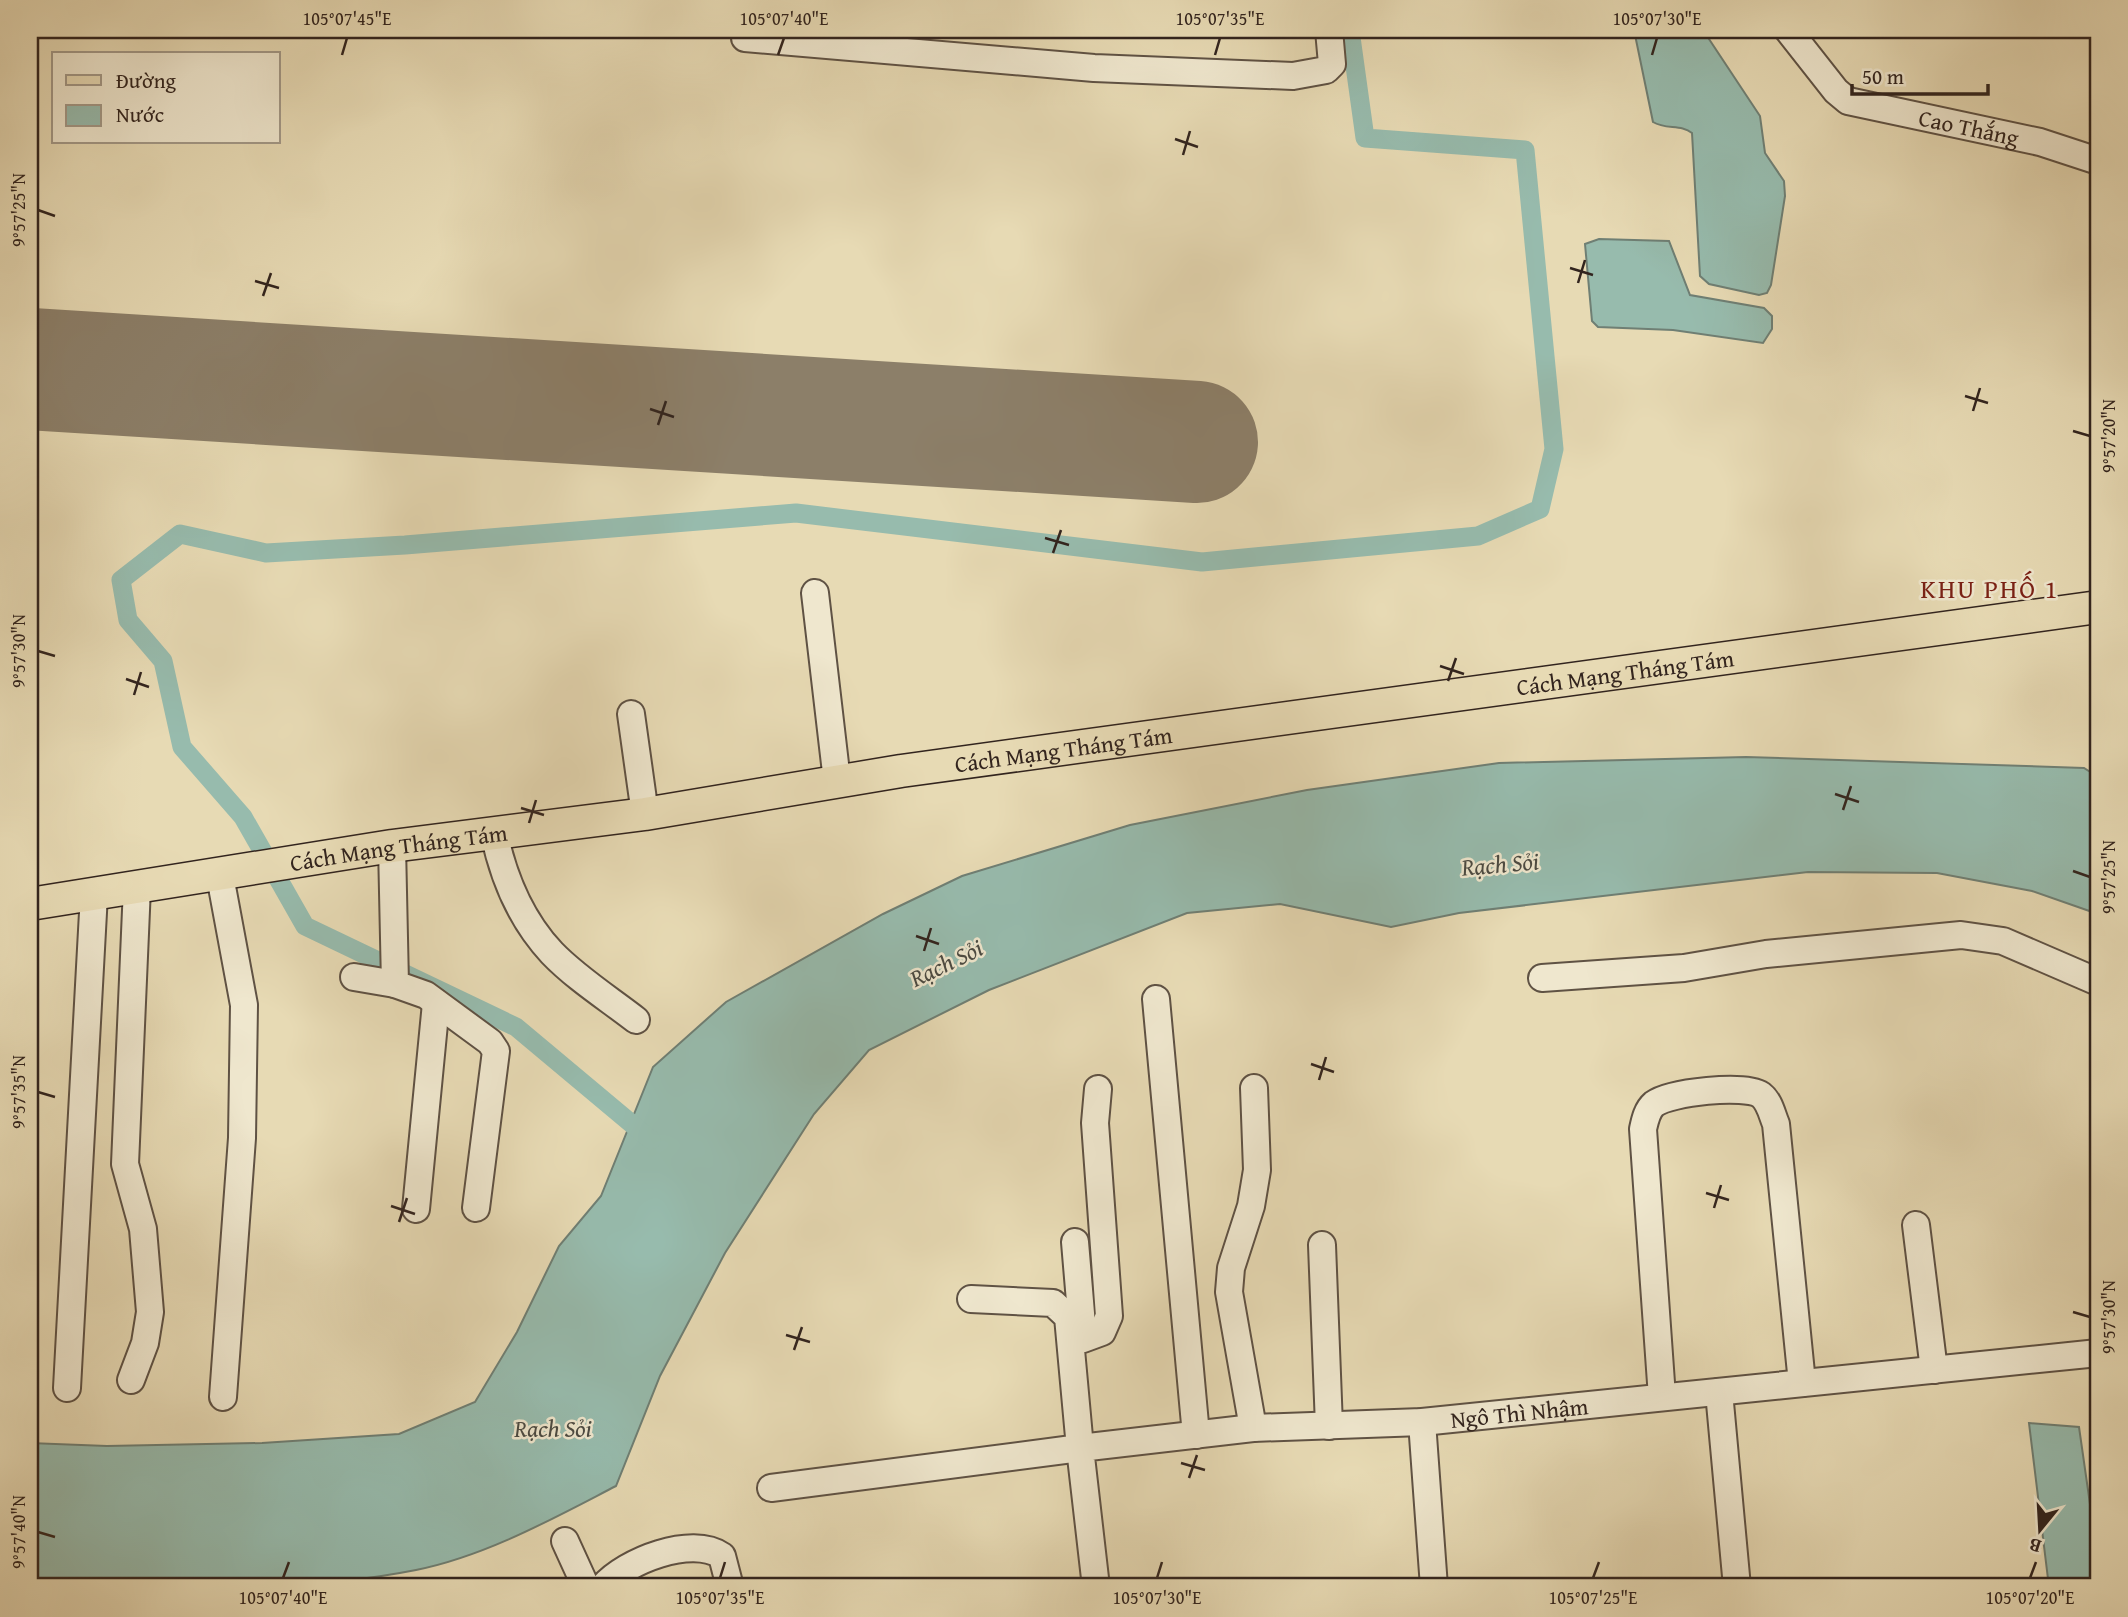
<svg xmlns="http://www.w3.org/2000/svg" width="2128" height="1617" font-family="'Gentium Book Plus',serif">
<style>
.water{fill:#97bbad;stroke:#6f7f74;stroke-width:2}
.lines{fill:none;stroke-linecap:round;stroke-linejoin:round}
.canal{stroke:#97bbad;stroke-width:19}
.runway{stroke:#8c7f69;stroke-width:122}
.minor-casing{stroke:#5f5244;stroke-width:30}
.major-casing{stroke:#32241e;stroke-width:35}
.minor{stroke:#efe7ce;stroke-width:26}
.major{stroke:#e7dab4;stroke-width:32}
.ticks{fill:none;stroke:#32241e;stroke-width:2.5}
.labels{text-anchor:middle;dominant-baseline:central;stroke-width:5;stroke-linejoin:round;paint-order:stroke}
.street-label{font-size:23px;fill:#32241e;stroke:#efe7ce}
.water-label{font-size:24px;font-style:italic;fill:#4b4a42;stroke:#efe7ce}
.quarter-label{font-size:26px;letter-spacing:2px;fill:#7a1f14;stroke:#efe7ce}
.neatline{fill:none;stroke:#32241e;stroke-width:2.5}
.ticks-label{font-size:18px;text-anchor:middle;fill:#32241e}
</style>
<rect width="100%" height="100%" fill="#e7dab4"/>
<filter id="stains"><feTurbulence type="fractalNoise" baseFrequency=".00286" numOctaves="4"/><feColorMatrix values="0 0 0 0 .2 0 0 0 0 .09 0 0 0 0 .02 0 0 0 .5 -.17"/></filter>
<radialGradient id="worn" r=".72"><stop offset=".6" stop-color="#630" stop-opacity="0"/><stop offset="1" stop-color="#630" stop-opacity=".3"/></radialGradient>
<g class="water">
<path d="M1634,30H1703L1760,116L1765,153L1784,181L1785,196L1771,285L1767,293L1759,295L1709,284L1700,276L1692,133C1681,124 1666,130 1653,122Z"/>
<polygon points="1599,239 1669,241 1690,295 1764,308 1772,316 1772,329 1763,343 1673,330 1598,327 1592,321 1585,244"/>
<path d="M1746,757L2084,768L2098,777V914L2032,891L1937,873L1808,872L1459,913L1391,927L1280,904L1187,913L989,990L869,1050L814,1114L725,1253L660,1376L616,1486C554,1518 486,1556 416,1570C290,1595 158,1587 30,1587V1443L107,1446L262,1443L399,1434L475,1402L517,1332L559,1246L601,1196L653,1067L726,1002L883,914L962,876L1130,825L1307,790L1499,763Z"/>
<polygon points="2029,1423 2079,1427 2098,1560 2098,1587 2049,1587"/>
</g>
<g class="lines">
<polyline class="canal" points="651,1140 516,1027 305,926 243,817 182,747 163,661 128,620 121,580 180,534 266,553 405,545 796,513 1202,562 1478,536 1540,509 1554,449 1525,150 1365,138 1350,30"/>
<polyline class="runway" points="30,369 1197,442"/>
<g class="minor-casing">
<g id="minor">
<path id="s1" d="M1788,30L1836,91L1848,101L2040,142L2098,161"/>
<polyline points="745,38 1094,68 1293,76 1326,70 1332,64 1329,30"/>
<polyline points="815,593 837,781"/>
<polyline points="631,714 645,814"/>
<path d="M494,833C503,876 521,920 552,953C576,978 609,999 636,1020"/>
<polyline points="392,846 395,984 426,995 490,1042 496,1051 476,1208"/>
<polyline points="220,876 244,1005 242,1138 223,1397"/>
<polyline points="354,977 395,984"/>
<polyline points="1542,978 1684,968 1766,954 1961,935 2003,941 2098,982"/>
<polyline points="1156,999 1196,1435"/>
<polyline points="416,1209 436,1003"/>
<polyline points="1916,1225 1934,1370"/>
<polyline points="1075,1242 1083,1337"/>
<polyline points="1322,1245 1329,1426"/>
<polyline points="1083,1339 1102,1332 1109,1316 1095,1123 1098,1089"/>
<polyline points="131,1380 145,1343 150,1312 143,1229 125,1164 137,887"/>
<polyline points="67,1388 94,894"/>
<polyline points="1719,1392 1737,1587"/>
<path d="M1662,1397L1643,1129C1645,1120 1647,1110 1654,1104C1670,1092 1745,1084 1761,1095C1770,1102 1772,1115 1776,1124L1802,1383"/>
<polyline points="1422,1422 1434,1587"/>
<polyline points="1253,1428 1229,1292 1231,1268 1251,1206 1257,1170 1254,1088"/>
<polyline points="771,1488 1080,1448 1068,1317 1053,1303 971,1299"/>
<polyline points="565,1541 586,1587"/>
<path d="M603,1587C625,1561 692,1535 722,1556L730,1587"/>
<path id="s2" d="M1096,1587L1080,1448L1253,1428L1422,1422L2098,1353"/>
</g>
</g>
<g class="major-casing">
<g id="major">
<path id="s3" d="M30,904L392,846L645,814L901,771L2098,607"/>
</g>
</g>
<use href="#minor" class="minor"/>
<use href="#major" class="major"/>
</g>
<path class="ticks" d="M342,55L347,38M778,55L784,38M1215,55L1220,38M1652,55L1657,38M1175,139L1198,147M1183,155L1190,131M38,210L55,216M1570,268L1593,275M255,281L279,288M1578,283L1585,260M263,296L271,273M1965,396L1988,403M650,409L674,417M1973,411L1980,388M658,425L666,401M2073,431L2090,436M1045,538L1069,545M1053,553L1061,530M38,651L55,656M1440,666L1464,674M126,679L149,687M1448,681L1456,658M134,695L141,672M1835,794L1859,802M521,808L544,815M1843,810L1851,786M529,823L536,800M2073,871L2090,877M916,936L939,944M924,951L931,928M1311,1064L1334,1072M1319,1080L1326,1057M38,1092L55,1097M1706,1193L1729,1200M391,1206L415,1214M1714,1208L1721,1185M399,1222L407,1198M2073,1312L2090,1317M786,1335L810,1342M794,1350L802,1327M1181,1463L1205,1470M1189,1478L1197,1455M38,1532L55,1537M283,1578L289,1562M720,1578L725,1562M1157,1578L1162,1562M1593,1578L1599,1562M2030,1578L2036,1562"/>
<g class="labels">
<g class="street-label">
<text stroke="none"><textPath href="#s1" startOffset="217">Cao Thắng</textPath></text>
<text stroke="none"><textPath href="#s3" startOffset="1612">Cách Mạng Tháng Tám</textPath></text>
<text stroke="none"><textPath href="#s3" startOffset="1045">Cách Mạng Tháng Tám</textPath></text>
<text stroke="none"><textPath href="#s3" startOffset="373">Cách Mạng Tháng Tám</textPath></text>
<text stroke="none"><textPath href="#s2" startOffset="581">Ngô Thì Nhậm</textPath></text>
</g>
<g class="water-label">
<text transform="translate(1500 864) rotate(-5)">Rạch Sỏi</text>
<text transform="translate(946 963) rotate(-26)">Rạch Sỏi</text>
<text x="553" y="1428">Rạch Sỏi</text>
</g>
<g class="quarter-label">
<text x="1990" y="588">KHU PHỐ 1</text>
</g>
</g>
<rect width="2128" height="1617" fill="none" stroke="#e7dab4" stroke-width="77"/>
<rect x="52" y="52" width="228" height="91" fill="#efe7ce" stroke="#a39988" stroke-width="2"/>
<rect x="66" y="75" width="35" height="10" fill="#e7dab4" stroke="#a39988" stroke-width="2"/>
<text x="116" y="88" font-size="21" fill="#32241e">Đường</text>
<rect x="66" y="105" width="35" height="21" fill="#97bbad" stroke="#a39988" stroke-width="2"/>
<text x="116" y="122" font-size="21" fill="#32241e">Nước</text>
<g transform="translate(2040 1530) rotate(198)" stroke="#efe7ce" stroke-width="5" paint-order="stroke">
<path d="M0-5L12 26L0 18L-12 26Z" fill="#32241e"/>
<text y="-10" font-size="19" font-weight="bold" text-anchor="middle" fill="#32241e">B</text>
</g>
<path d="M1852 84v10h136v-10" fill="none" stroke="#32241e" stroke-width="3.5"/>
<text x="1862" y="84" font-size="21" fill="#32241e" stroke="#efe7ce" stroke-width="5" paint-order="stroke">50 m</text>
<rect x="38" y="38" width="2052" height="1540" class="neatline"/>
<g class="ticks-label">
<text x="347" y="25">105°07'45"E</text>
<text x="784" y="25">105°07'40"E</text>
<text x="1220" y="25">105°07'35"E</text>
<text x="1657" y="25">105°07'30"E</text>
<text transform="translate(19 210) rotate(-90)" y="6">9°57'25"N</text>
<text transform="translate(2109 436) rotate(-90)" y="6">9°57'20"N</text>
<text transform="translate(19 651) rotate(-90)" y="6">9°57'30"N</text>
<text transform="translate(2109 877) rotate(-90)" y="6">9°57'25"N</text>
<text transform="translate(19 1092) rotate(-90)" y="6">9°57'35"N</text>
<text transform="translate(2109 1317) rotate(-90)" y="6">9°57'30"N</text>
<text transform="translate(19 1532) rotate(-90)" y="6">9°57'40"N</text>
<text x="283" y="1604">105°07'40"E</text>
<text x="720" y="1604">105°07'35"E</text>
<text x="1157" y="1604">105°07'30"E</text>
<text x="1593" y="1604">105°07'25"E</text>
<text x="2030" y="1604">105°07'20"E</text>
</g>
<rect width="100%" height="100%" filter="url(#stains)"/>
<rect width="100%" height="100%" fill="url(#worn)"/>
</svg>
